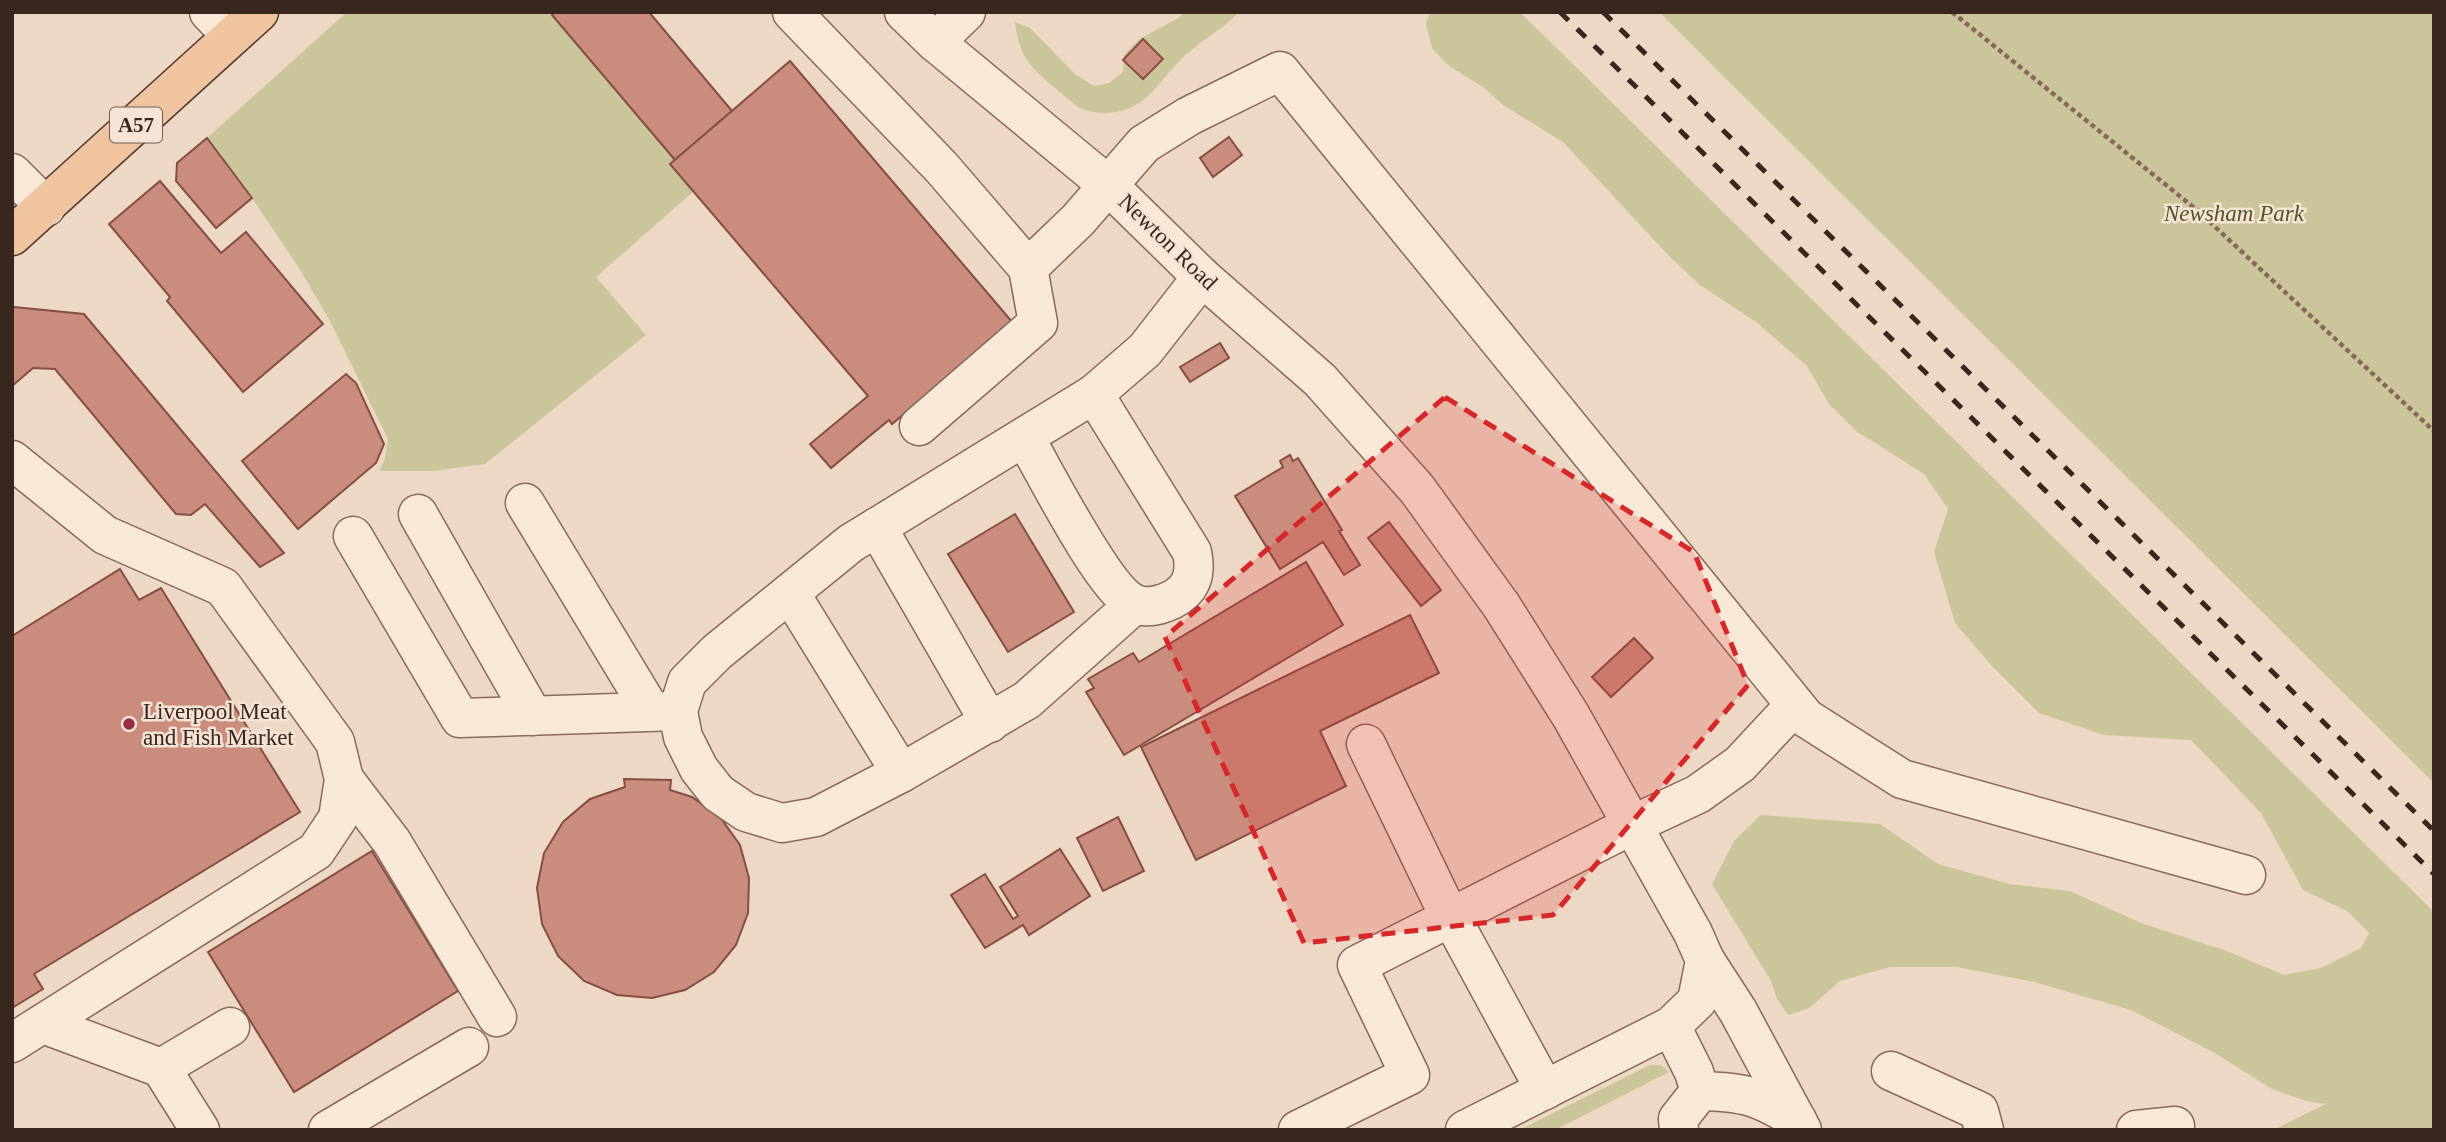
<svg xmlns="http://www.w3.org/2000/svg" width="2446" height="1142" font-family="'Times New Roman',serif">
<style>
.green{fill:#cbc699}
.building{fill:#ca8c7c;stroke:#864e42;stroke-width:2}
.lines{fill:none;stroke-linecap:round;stroke-linejoin:round}
.minor-casing{stroke:#88695c;stroke-width:41}
.major-casing{stroke:#563930;stroke-width:41}
.path{stroke:#88695c;stroke-width:4.5;stroke-dasharray:5 3.5;stroke-linecap:butt}
.minor{stroke:#f8e8d8;stroke-width:38}
.major{stroke:#efc49f;stroke-width:38}
.rail{stroke:#38261f;stroke-width:5;stroke-dasharray:12 12;stroke-linecap:butt}
.marked{fill:#d62828;fill-opacity:0.2;stroke:#d62828;stroke-width:5;stroke-dasharray:14 9;stroke-linejoin:round}
.poi-dot{fill:#952e45;stroke:#f5e4d5;stroke-width:2.5}
.labels{text-anchor:middle;dominant-baseline:central;stroke-width:5;stroke-linejoin:round;paint-order:stroke}
.shield{fill:#f5e4d5;stroke:#715f56;stroke-width:2}
.shield-label{font-size:21px;font-weight:bold;fill:#38261f}
.park-label{font-size:23px;font-style:italic;fill:#525426;stroke:#f5e4d5}
.street-label{font-size:23px;fill:#38261f;stroke:#f5e4d5}
.poi-label{font-size:23px;fill:#38261f;stroke:#f5e4d5;text-anchor:start}
</style>
<rect width="100%" height="100%" fill="#edd8c5"/>
<g class="green">
<polygon points="347,12 549,12 675,160 670,165 693,192 596,277 646,335 485,464 433,471 379,471 385,459 388,439 330,321 299,268 252,198 207,138"/>
<path d="M1183,12H1239C1224,28 1205,38 1189,52C1174,64 1163,81 1149,95C1131,113 1103,118 1080,108C1071,103 1063,94 1055,88C1030,67 1019,56 1015,22L1030,28L1076,75L1094,86L1109,83L1123,72L1124,55L1138,40L1180,17Z"/>
<polygon points="1430,12 1520,12 2434,912 2434,1130 2273,1130 2326,1104 2306,1101 2272,1089 2213,1052 2131,1010 2034,982 1957,967 1890,967 1840,981 1809,1008 1788,1015 1777,999 1771,981 1712,884 1734,841 1761,815 1880,824 1938,864 2009,884 2070,891 2141,923 2227,951 2284,975 2321,968 2361,948 2369,933 2347,911 2303,890 2261,813 2191,740 2104,735 2039,713 1991,665 1955,623 1934,552 1948,509 1924,474 1856,431 1829,404 1807,366 1756,322 1700,285 1669,256 1563,142 1503,105 1483,87 1449,66 1432,48 1426,24"/>
<polygon points="1659,12 2434,12 2434,783"/>
<polygon points="1650,1065 1661,1065 1669,1072 1555,1130 1519,1130"/>
</g>
<g class="building">
<polygon points="555,12 649,12 732,111 675,160 552,15"/>
<polygon points="1143,39 1163,59 1143,79 1123,60"/>
<polygon points="790,61 1013,323 892,424 889,420 831,468 810,444 868,396 670,164"/>
<polygon points="1229,137 1242,155 1213,177 1200,158"/>
<polygon points="207,138 252,198 216,228 176,181 177,163"/>
<polygon points="160,181 221,253 246,232 323,324 243,392 167,301 170,297 109,224"/>
<polygon points="14,307 84,314 284,553 260,567 205,504 191,515 176,514 55,369 33,368 12,386 12,309"/>
<polygon points="1220,343 1229,358 1190,382 1180,367"/>
<polygon points="346,374 356,383 384,444 376,463 298,529 242,461"/>
<polygon points="1290,455 1293,461 1298,458 1342,530 1339,531 1360,565 1344,575 1323,542 1280,569 1235,496 1283,467 1280,461"/>
<polygon points="1015,514 1074,612 1008,652 948,554"/>
<polygon points="1389,522 1441,590 1421,606 1368,538"/>
<polygon points="1306,562 1343,625 1124,755 1086,692 1094,688 1088,679 1133,653 1139,662"/>
<polygon points="120,569 139,600 161,588 300,812 34,974 43,989 12,1008 12,636"/>
<polygon points="1410,615 1439,673 1320,731 1346,786 1196,860 1141,747"/>
<polygon points="1634,638 1653,658 1611,697 1592,677"/>
<polygon points="624,779 671,780 670,790 692,797 720,817 740,845 749,878 748,913 736,945 714,972 685,990 652,998 617,995 584,981 558,956 542,924 537,888 544,853 563,822 590,799 625,787"/>
<polygon points="1118,817 1144,871 1103,891 1077,838"/>
<polygon points="1060,849 1090,896 1029,935 1023,925 985,948 951,895 985,874 1013,919 1018,916 1000,887"/>
<polygon points="372,851 458,991 294,1092 208,952"/>
</g>
<g class="lines">
<g class="minor-casing">
<g id="minor">
<polyline points="209,12 232,36"/>
<polyline points="792,12 942,168 1028,268 1078,220 1144,144 1189,116 1280,71 1806,718 1902,779 2246,875"/>
<polyline points="904,12 935,42 1109,186 1202,277 1320,380 1417,489 1501,605 1571,716 1693,933 1705,960 1697,1001 1671,1026 1465,1130"/>
<polyline points="935,42 966,12"/>
<polyline points="12,173 46,207"/>
<polyline points="919,426 1038,323 1028,268"/>
<path d="M1025,438C1045,472 1103,588 1133,603C1148,611 1171,603 1183,592C1195,581 1195,566 1192,552L1094,394"/>
<polyline points="12,460 105,535 223,587 335,742 344,779 338,818 316,851 12,1043"/>
<polyline points="525,503 651,711"/>
<polyline points="418,514 533,716"/>
<polyline points="877,527 990,723"/>
<polyline points="353,536 460,718 678,711"/>
<polyline points="790,593 901,773"/>
<polyline points="1135,604 1027,700 901,773 816,817 782,823 746,812 718,793 699,769 683,737 678,711 687,682 717,652 851,543 1094,394 1145,350 1202,277"/>
<polyline points="1366,744 1440,897 1545,1090"/>
<polyline points="344,779 392,842 497,1017"/>
<polyline points="1705,960 1738,1011 1802,1130"/>
<polyline points="43,1024 161,1068 200,1130"/>
<polyline points="1671,1026 1694,1072 1700,1091 1678,1119 1679,1130"/>
<polyline points="161,1068 230,1027"/>
<polyline points="1891,1071 1979,1111 1984,1130"/>
<path d="M1700,1091C1745,1092 1759,1096 1797,1120"/>
<polyline points="328,1130 469,1047"/>
<polyline points="1298,1130 1410,1075 1357,965 1632,825 1698,794 1740,764 1795,705"/>
<polyline points="2136,1130 2175,1126"/>
</g>
</g>
<g class="major-casing">
<polyline id="major" points="12,236 259,12"/>
</g>
<polyline class="path" points="1952,12 2197,210 2434,431"/>
<use href="#minor" class="minor"/>
<use href="#major" class="major"/>
<g class="rail">
<polyline points="1560,12 2434,874"/>
<polyline points="1603,12 2434,831"/>
</g>
</g>
<path class="marked" d="M1445,397L1694,552L1748,685L1553,915L1304,943L1165,637Z"/>
<circle class="poi-dot" cx="129" cy="724" r="7"/>
<g class="labels">
<rect class="shield" x="110" y="107.5" width="52" height="35" rx="5"/>
<g class="shield-label">
<text x="136" y="125">A57</text>
</g>
<g class="park-label">
<text x="2234" y="213">Newsham Park</text>
</g>
<g class="street-label">
<text transform="translate(1168 242) rotate(44)">Newton Road</text>
</g>
<g class="poi-label">
<text x="143" y="711">Liverpool Meat<tspan x="143" dy="26">and Fish Market</tspan></text>
</g>
</g>
<rect width="2446" height="1142" fill="none" stroke="#38261f" stroke-width="28"/>
</svg>
